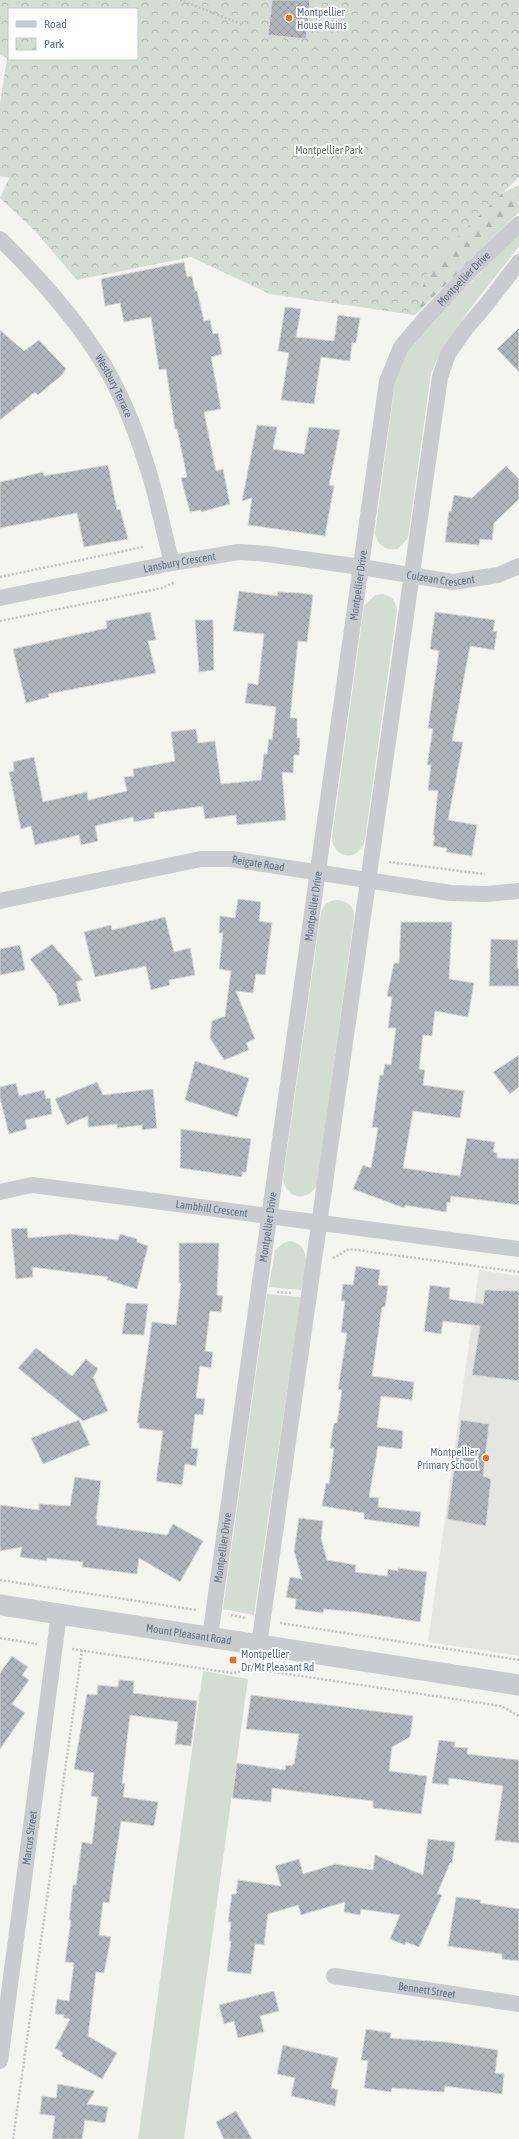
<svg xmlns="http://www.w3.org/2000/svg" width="519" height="2139" font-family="'Asap Condensed',sans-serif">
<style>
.built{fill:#e5e6e4}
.grass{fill:#d4ddd1}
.forest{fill:url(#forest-firs)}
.park{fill:url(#park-crowns);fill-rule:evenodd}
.building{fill:url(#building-cross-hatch);stroke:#d6d6d4}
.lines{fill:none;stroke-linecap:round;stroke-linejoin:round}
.path{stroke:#c0c1c3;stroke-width:2.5;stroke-dasharray:2 2;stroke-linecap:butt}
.minor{stroke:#c9cbcf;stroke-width:16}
.tertiary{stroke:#c9cbcf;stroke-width:21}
.poi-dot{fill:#f06c16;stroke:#fff;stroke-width:1.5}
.labels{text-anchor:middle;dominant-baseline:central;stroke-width:4;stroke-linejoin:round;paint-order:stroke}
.poi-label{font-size:11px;fill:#626f84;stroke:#fff;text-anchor:start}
.park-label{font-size:11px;fill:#627b61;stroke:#fff}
.street-label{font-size:11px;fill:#626f84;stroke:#fff}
</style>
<defs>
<pattern id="forest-firs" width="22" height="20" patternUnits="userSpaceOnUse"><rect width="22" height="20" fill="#d4ddd1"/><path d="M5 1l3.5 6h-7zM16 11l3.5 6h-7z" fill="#afb7af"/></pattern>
<pattern id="park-crowns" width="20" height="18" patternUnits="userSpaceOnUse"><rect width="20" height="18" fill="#d4ddd1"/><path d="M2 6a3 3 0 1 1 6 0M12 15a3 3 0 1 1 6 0" fill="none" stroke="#afb7af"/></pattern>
<pattern id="building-cross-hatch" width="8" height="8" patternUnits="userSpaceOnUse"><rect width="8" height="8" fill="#b1b6bd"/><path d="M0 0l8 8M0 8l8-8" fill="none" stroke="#93989f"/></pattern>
</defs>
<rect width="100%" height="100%" fill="#f4f5f1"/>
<polygon class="built" points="479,1270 519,1276 519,1656 428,1642"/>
<g class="grass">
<path d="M519,233V246C488,287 452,326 431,373L408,538L398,549C385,550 378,546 375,533L395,382L411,344Z"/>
<path d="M382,594C392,596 395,600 397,610L365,839C359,864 332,858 332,837L364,606L375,595Z"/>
<path d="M334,900C346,900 355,905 354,919L317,1185C307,1203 286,1199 283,1179L321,912L325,904Z"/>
<path d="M290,1241C313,1245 306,1272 301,1290L269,1287L275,1250L284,1243Z"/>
<polygon points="267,1294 301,1297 254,1615 223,1609"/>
<polygon points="203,1671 248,1679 184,2139 138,2139"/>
</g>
<polygon class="forest" points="519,185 519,212 415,315 389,311 484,202"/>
<path class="park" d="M0,0H519V177L429,265L415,315L270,294L191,257L77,280L35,231L0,198L9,178L0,176V104L7,58L0,54ZM9,9H137V59H9Z"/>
<g class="building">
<polygon points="272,0 310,0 306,39 268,35"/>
<polygon points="184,262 187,277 192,276 195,291 197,291 204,321 210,320 213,334 218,333 222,354 211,357 221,409 204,412 216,471 223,469 230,504 201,512 201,510 190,512 181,478 187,477 177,429 175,429 166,369 159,370 151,317 124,322 120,303 105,306 101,279"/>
<polygon points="285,307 301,309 296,337 334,341 338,315 360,318 356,343 352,343 350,361 321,357 314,404 281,400 289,353 278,351"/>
<polygon points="519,328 519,372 497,349"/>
<polygon points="0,330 24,351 39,340 66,369 61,376 38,395 35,392 0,420"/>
<polygon points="257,425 277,427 273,449 304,454 309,427 340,430 329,485 334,486 325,536 248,525 252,498 242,501"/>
<polygon points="108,465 117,510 120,509 128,539 84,547 77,513 0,528 0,482 43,472 44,476"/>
<polygon points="506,466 519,479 519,499 494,523 492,540 480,539 479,545 445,542 449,511 451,512 454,495 472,498"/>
<polygon points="239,591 277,596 278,592 301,593 313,595 307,642 298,641 290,718 297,718 297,738 300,738 299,755 294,755 293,773 282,772 286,820 237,825 236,815 205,819 203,806 154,813 155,818 134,822 133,817 95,826 98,841 81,845 79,835 35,845 31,826 21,829 9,772 14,771 13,762 34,757 43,802 87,792 88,800 127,791 124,777 134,776 133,769 175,761 171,732 196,729 198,743 215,741 221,784 261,780 264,754 267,754 269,739 272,740 276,707 245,703 248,683 258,685 264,634 233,631"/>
<polygon points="150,612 156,640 148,641 156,673 48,694 49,697 26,703 13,649 107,628 106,621"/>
<polygon points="435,612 495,620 493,631 497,632 494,650 470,646 452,741 463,742 448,820 477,825 472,856 446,852 447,848 433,846 435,836 433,835 438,791 428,790 431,765 427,765 433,729 428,728 439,651 430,649"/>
<polygon points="195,620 213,620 214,670 199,672"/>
<polygon points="238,899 261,902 259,921 272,923 265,975 256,974 253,993 236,991 255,1039 246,1043 249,1050 224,1060 210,1038 212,1021 225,1016 231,971 219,969 223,933 219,933 220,916 235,918"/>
<polygon points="165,917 174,952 190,948 195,975 169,980 170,985 151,990 146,966 95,977 84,932 111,925 112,930"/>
<polygon points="401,922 452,922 449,979 474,983 468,1017 435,1011 432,1036 423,1035 419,1069 425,1070 423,1085 464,1091 460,1118 413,1111 403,1168 460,1176 467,1138 495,1142 493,1152 497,1153 497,1158 519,1159 519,1205 451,1196 450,1203 447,1202 446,1212 405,1205 404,1208 353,1189 363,1165 371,1168 378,1128 372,1127 380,1075 383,1075 385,1064 391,1065 396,1028 388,1028 392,997 387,996 394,963 399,963"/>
<polygon points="491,939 518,940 517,968 519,968 519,986 489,986"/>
<polygon points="52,944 83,980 76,982 81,1001 59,1006 56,994 30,959"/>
<polygon points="20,945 25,970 0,975 0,949"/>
<polygon points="519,1055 519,1087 510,1094 493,1072"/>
<polygon points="195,1061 249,1078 237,1117 185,1100"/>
<polygon points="97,1082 103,1095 153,1089 157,1128 142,1130 142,1125 117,1128 117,1124 88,1127 88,1116 67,1125 55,1099"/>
<polygon points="16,1083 19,1096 44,1090 46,1099 50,1098 52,1114 25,1120 27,1129 9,1134 0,1098 0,1087"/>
<polygon points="181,1129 251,1139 246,1172 242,1172 242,1177 180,1168"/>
<polygon points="27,1228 28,1238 70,1234 118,1240 120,1234 137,1239 137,1242 148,1246 137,1289 107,1280 108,1277 32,1267 33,1277 16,1279 11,1229"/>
<polygon points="179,1243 219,1243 217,1295 223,1296 221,1312 210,1311 205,1351 213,1352 211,1368 200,1366 196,1398 205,1399 203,1415 195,1414 191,1448 198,1449 196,1466 185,1464 182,1485 156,1481 163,1431 139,1428 139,1423 137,1423 152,1322 176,1325 181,1283 179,1283"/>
<polygon points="356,1266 380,1270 378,1285 388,1286 385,1307 382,1307 372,1376 414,1382 412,1400 381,1396 377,1427 403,1431 402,1449 378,1446 369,1497 379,1498 378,1507 421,1512 419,1527 364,1519 364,1513 322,1506 326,1483 329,1484 334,1448 330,1448 334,1423 337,1423 342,1390 338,1389 347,1333 341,1332 345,1301 341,1301 343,1284 353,1285"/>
<polygon points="430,1285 450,1288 449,1299 483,1304 485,1290 519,1291 519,1381 472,1375 480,1326 443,1321 441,1334 424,1331"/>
<polygon points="126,1303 148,1304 144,1335 122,1334"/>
<polygon points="36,1348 72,1376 86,1359 98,1369 93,1377 108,1411 83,1421 18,1368"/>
<polygon points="79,1420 90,1445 43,1464 31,1438"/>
<polygon points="461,1420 489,1424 483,1476 491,1479 486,1526 447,1519"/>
<polygon points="75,1477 101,1481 96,1519 97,1519 97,1525 167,1535 173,1524 203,1541 180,1582 139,1558 137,1574 82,1567 83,1562 47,1558 47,1561 20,1557 22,1547 0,1551 0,1505 39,1510 39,1504 70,1506"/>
<polygon points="299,1518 323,1521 321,1538 327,1560 356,1565 355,1572 387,1576 388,1569 398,1571 398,1568 427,1572 420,1622 357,1612 324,1609 323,1613 295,1609 296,1599 286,1597 290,1577 302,1579 294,1551"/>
<polygon points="12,1656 28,1667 22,1675 29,1680 12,1704 25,1713 0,1749 0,1673"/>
<polygon points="119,1680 134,1681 133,1693 197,1701 191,1746 175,1744 178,1722 130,1715 122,1783 125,1784 123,1797 158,1802 154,1826 121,1821 109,1903 103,1902 99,1935 111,1937 104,1973 96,1972 88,2036 117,2053 102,2079 61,2056 63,2053 55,2048 70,2019 64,2018 64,2015 55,2014 57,1999 69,2001 74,1963 65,1962 71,1920 69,1920 73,1885 76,1885 82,1842 92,1844 98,1797 91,1796 94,1773 74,1769 87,1694 97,1695 98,1685 118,1687"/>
<polygon points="251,1695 413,1716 410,1737 392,1747 389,1771 427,1776 421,1814 373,1808 373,1801 272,1788 271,1802 232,1798 237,1763 285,1770 286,1765 292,1766 292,1764 294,1764 299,1734 246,1729"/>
<polygon points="439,1740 455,1742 454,1747 468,1748 467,1754 519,1760 519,1843 495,1840 503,1786 449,1778 448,1785 432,1783"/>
<polygon points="428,1839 455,1842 452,1863 450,1863 437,1894 442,1895 419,1947 406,1942 405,1945 390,1939 400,1915 361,1909 360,1915 344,1912 345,1902 301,1915 298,1905 268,1914 264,1945 255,1944 251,1974 227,1971 231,1941 229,1941 231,1922 228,1922 232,1894 236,1894 238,1880 281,1886 275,1866 299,1859 303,1874 335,1864 373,1870 375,1855 423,1875"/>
<polygon points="456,1897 481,1900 480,1903 519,1909 519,1961 502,1959 502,1954 448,1946"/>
<polygon points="274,1991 279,2011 260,2016 264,2032 238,2038 234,2021 224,2024 219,2005"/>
<polygon points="366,2029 391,2033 390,2038 445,2042 498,2050 495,2073 504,2074 502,2094 445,2086 444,2092 392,2088 391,2092 364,2088 368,2061 361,2060"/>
<polygon points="283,2045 338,2058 331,2088 338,2090 335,2106 291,2096 295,2078 277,2074"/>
<polygon points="58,2084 95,2091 87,2104 108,2107 105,2123 85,2120 82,2139 52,2139 55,2116 40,2114 42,2096 56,2098"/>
<polygon points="236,2111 252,2139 224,2139 216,2122"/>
</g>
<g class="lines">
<g class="path">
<polyline points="180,0 241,24"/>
<polyline points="0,577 143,547"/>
<polyline points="0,621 162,588 175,582"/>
<polyline points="389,862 485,874"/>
<polyline points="333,1258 349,1249 519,1272"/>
<polyline points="277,1292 292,1293"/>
<polyline points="0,1580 196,1610"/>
<polyline points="231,1615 246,1618"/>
<polyline points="280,1623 519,1660"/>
<polyline points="0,1638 37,1644"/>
<polyline points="72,1649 232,1673 254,1669 501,1706 519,1716"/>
<polyline points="13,2139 82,1650"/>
</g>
<g class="minor">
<path id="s1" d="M0,239C38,276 73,315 101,360C120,391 135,428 146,463C157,495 163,530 172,563"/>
<path id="s2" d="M0,598L172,563L239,552L267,554L361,567L453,582L498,575L519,566"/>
<path id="s3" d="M0,901L201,859H231L451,893L486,894L519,891"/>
<path id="s4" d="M0,1192L32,1185L48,1187L519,1249"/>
<path id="s5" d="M210,1637L387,381L401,347L424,320L472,269L519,224"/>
<polyline points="259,1645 440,377 448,354 467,327 486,305 519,262"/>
<path id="s6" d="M334,1976L519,2004"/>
<path id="s7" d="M0,2061L59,1614"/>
</g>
<path class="tertiary" id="s8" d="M0,1605L519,1685"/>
</g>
<g class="poi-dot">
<circle cx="289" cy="18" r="4"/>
<circle cx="486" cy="1458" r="4"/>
<rect x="229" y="1656" width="8" height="8" rx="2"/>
</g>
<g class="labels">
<g class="poi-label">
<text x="297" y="12">Montpellier<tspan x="297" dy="13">House Ruins</tspan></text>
<text x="478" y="1452" text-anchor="end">Montpellier<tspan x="478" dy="13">Primary School</tspan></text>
<text x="241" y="1654">Montpellier<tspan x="241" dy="13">Dr/Mt Pleasant Rd</tspan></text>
</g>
<g class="park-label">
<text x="329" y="150">Montpellier Park</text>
</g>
<g class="street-label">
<text stroke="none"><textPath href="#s5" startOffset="1398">Montpellier Drive</textPath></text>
<text stroke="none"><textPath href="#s1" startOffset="187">Westbury Terrace</textPath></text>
<text stroke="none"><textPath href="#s2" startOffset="183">Lansbury Crescent</textPath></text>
<text stroke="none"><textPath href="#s2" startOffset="447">Culzean Crescent</textPath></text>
<text stroke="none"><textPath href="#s5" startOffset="1062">Montpellier Drive</textPath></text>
<text stroke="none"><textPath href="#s3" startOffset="263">Reigate Road</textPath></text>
<text stroke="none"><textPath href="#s5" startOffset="738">Montpellier Drive</textPath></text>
<text stroke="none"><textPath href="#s4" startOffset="214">Lambhill Crescent</textPath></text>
<text stroke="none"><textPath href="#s5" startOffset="414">Montpellier Drive</textPath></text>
<text stroke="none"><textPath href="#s5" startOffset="90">Montpellier Drive</textPath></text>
<text stroke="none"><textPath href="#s8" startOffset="191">Mount Pleasant Road</textPath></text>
<text stroke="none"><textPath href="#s7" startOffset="225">Marcus Street</textPath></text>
<text stroke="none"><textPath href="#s6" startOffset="94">Bennett Street</textPath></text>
</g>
</g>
<rect x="8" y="8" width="130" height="52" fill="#ffffff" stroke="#c0c5ce"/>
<rect x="16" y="21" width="20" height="6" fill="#c9cbcf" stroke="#c0c5ce"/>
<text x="44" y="28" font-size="12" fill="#626f84">Road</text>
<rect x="16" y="38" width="20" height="12" fill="url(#park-crowns)" stroke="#c0c5ce"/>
<text x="44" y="48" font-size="12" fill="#626f84">Park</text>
</svg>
